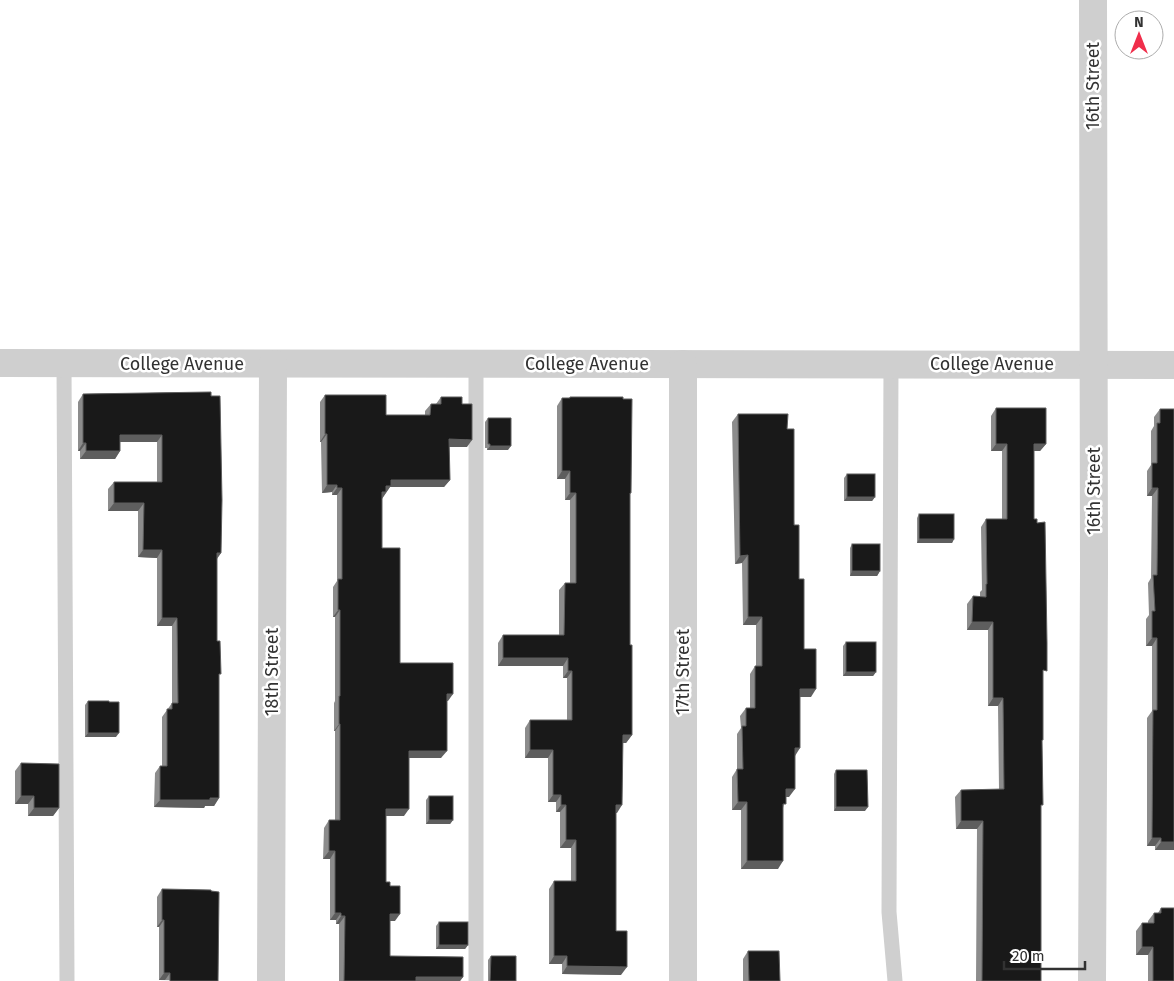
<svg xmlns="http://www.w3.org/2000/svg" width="1174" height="981" font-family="'Fira Sans',sans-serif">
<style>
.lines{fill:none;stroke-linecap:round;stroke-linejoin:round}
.service{stroke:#cfcfcf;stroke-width:15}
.minor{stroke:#cfcfcf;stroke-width:28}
.wall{fill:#8c8c8c}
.shaded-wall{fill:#5e5e5e}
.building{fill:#191919;stroke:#5e5e5e}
.labels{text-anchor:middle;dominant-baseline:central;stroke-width:5;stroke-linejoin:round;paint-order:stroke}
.street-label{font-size:18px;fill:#323232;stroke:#fff}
</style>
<rect width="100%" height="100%" fill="#fff"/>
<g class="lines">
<g class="service">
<polyline points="64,364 67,981"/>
<polyline points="891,364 889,912 895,981"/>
<polyline points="476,981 476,364"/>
</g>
<g class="minor">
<polyline points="0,363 1174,365"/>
<polyline points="271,981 273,364"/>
<polyline points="683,981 683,364"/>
<polyline points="1092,981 1094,571 1093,0"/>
</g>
</g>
<g class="wall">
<polygon points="211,392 221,553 217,559 217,641 219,676 219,798 214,806 205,806 204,808 154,807 155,773 160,766 162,766 162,717 172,703 172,626 157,626 157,558 138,557 138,511 108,511 108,489 114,482 157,482 157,442 120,442 120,451 115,459 80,459 80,451 78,451 78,402 83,394"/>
<polygon points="325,395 386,415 425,415 425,411 431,404 436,404 441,397 462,404 467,447 449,447 450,480 444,487 390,487 382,499 382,548 400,663 448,701 447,701 441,758 409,758 404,816 386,816 386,882 395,921 390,921 390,956 463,977 460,981 339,981 339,924 336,924 336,920 330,920 330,859 323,859 324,828 329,820 335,820 335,731 334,731 334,703 335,701 335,617 333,617 333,587 337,581 337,495 332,495 332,492 322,493 321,442 320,442 320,402"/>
<polygon points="570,397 631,493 630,494 630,645 632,735 626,743 623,743 617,813 616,813 616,931 621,975 562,974 562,964 549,964 549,889 554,881 571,881 571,848 560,848 560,812 556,812 556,802 548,802 548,758 525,758 525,728 530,720 567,720 567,678 563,678 563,666 498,666 498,643 503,635 559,635 559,590 565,583 570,583 570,500 565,500 565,479 557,479 557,406 562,398 569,398"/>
<polygon points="996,408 1046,444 1040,451 1034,451 1034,519 1043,676 1041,808 1041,981 976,981 977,829 956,829 955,797 961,790 999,789 998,706 988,706 988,630 967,630 967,604 973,596 980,597 980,592 982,590 981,527 986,519 1002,519 1002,451 991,451 991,416"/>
<polygon points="1160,409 1174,850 1155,850 1155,846 1147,846 1147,718 1152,711 1152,646 1146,646 1146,619 1149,615 1148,583 1151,578 1152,496 1147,496 1147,471 1151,465 1151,431 1154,426 1154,417"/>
<polygon points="738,414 787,429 804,649 811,697 800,697 795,755 789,797 786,797 783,808 778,869 741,869 741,810 732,810 732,777 737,769 737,734 741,728 740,716 746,708 750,708 750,674 755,666 756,666 756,625 743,625 742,563 735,564 732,422"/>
<polygon points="488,418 508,450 487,450 487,448 485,448 485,422"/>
<polygon points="847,474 875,497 872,501 844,501 844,478"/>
<polygon points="919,514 954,539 952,543 917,543 917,518"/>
<polygon points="852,544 880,571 877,576 850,576 850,548"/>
<polygon points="846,642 876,672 873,676 843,676 843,646"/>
<polygon points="88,701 116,737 85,737 85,705"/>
<polygon points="21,763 59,808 53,816 28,816 28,804 15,804 15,771"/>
<polygon points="836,770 865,811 834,811 834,774"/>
<polygon points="429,796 453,820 450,824 426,824 426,800"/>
<polygon points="162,889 218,981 159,980 159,927 157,927 157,897"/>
<polygon points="1161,908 1174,981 1148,981 1148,955 1136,955 1136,931 1142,923 1148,923 1148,921 1154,913 1158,913"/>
<polygon points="439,922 468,945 465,949 436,949 436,926"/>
<polygon points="748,951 780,981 743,981 743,959"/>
<polygon points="491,956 516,981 488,981 488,960"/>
</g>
<g class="shaded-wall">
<polygon points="325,434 327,434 321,442 320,442"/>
<polygon points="120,435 162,435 157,442 115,442"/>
<polygon points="449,439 472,440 467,447 444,447"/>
<polygon points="83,443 86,443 80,451 78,451"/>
<polygon points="996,444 1007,444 1002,451 991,451"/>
<polygon points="1034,444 1046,444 1040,451 1029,451"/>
<polygon points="490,446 511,446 508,450 487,450"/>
<polygon points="86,451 120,451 115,459 80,459"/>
<polygon points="562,471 570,471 565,479 557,479"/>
<polygon points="391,480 450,480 444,487 390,487 381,500 377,500 386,486"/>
<polygon points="327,485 337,485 332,492 322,493"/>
<polygon points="337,488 342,488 337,495 332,495"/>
<polygon points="1152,488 1158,488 1152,496 1147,496"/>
<polygon points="570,493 576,493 570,500 565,500"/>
<polygon points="847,497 875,497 872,501 844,501"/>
<polygon points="114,503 144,503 138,511 108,511"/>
<polygon points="919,539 954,539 952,543 917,543"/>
<polygon points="143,550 162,550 157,558 138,557"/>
<polygon points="217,553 221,553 215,561"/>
<polygon points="748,555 742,563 735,564 740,556"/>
<polygon points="852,571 880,571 877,576 850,576"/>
<polygon points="338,610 340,610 335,617 333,617"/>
<polygon points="748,617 762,617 756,625 743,625"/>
<polygon points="162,618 177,618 172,626 157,626"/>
<polygon points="972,622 993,622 988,630 967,630"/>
<polygon points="1152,638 1157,638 1152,646 1146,646"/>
<polygon points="503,658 568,658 563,666 498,666"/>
<polygon points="568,671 572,671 567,678 563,678"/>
<polygon points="846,672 876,672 873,676 843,676"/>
<polygon points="800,689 816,689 811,697 794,697"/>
<polygon points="447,694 453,694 448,701 441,701"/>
<polygon points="993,698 1003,698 998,706 988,706"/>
<polygon points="339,724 340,724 335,731 334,731"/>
<polygon points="88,733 119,733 116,737 85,737"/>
<polygon points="623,735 632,735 626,743 617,743"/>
<polygon points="795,748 800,748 795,756"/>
<polygon points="530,750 553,750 548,758 525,758"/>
<polygon points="409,751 447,751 441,758 404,758"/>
<polygon points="786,789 795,789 789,797 781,797"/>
<polygon points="553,795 561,795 556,802 548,802"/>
<polygon points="21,796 34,796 28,804 15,804"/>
<polygon points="219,798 214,806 205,806 204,808 154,807 160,800"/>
<polygon points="738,802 747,802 741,810 732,810"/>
<polygon points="561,805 566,805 560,812 556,812"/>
<polygon points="616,805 622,805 617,813 611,813"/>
<polygon points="836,807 868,807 865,811 834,811"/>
<polygon points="34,808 59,808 53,816 28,816"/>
<polygon points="386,809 409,809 404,816 381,816"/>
<polygon points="429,820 453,820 450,824 426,824"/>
<polygon points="961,821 983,821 977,829 956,829"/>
<polygon points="1152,838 1161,838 1155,846 1147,846"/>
<polygon points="566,840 576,840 571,848 560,848"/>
<polygon points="1161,842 1174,842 1174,850 1155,850"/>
<polygon points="329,851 335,851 330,859 323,859"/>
<polygon points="747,861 783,861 778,869 741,869"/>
<polygon points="335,913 341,913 336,920 330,920"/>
<polygon points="390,914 400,914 395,921 385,921"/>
<polygon points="341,916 345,916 339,924 336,924"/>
<polygon points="162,920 164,920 159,927 157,927"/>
<polygon points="439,945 468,945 465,949 436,949"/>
<polygon points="1142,947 1153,947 1148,955 1136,955"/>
<polygon points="554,956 567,956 562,964 549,964"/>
<polygon points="567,966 627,967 621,975 562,974"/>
<polygon points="164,973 170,973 165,980 159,980"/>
<polygon points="416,977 463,977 460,981 413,981"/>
</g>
<g class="building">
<polygon points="211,392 211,396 220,396 222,500 221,553 217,553 217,641 220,641 221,674 219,674 219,798 210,798 210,800 160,800 160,766 167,766 167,709 172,709 172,703 178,703 177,618 162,618 162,550 143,550 144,503 114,503 114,482 162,482 162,435 120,435 120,451 86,451 86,443 83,443 83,394"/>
<polygon points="325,395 386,395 386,415 430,415 431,404 441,404 441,397 462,397 462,404 472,404 472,440 449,439 450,480 391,480 391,486 386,486 386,492 382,492 382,548 400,548 400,663 453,663 453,694 447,694 447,751 409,751 409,809 386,809 386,882 390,882 390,886 400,886 400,914 390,914 390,956 463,957 463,977 416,977 416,981 344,981 345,916 341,916 341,913 335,913 335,851 329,851 329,820 340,820 340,724 339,724 339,696 340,696 340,610 338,610 338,579 342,579 342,488 337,488 337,485 327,485 327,434 325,434"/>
<polygon points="570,397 623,397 623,399 632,399 631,493 630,493 630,645 632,645 632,735 623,735 622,805 616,805 616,931 627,931 627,967 567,966 567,956 554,956 554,881 576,881 576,840 566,840 566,805 561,805 561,795 553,795 553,750 530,750 530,720 572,720 572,671 568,671 568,658 503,658 503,635 564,635 565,583 576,583 576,493 570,493 570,471 562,471 562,398 570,398"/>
<polygon points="996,408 1046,408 1046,444 1034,444 1034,519 1037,519 1037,523 1045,522 1047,643 1047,671 1043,670 1043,740 1042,740 1043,805 1041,805 1041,981 982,981 983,821 961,821 961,790 1004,789 1003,698 993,698 993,622 972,622 973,596 986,597 986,584 987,584 986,519 1007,519 1007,444 996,444"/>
<polygon points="1160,409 1174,409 1174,842 1161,842 1161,838 1152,838 1153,710 1157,710 1157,638 1152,638 1152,611 1155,611 1153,575 1157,575 1158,488 1152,488 1152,463 1157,463 1157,423 1160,423"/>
<polygon points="738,414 788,414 787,429 794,429 794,525 799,525 799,579 804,579 804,649 816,649 816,689 800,689 800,748 795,748 795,789 786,789 786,804 783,804 783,861 747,861 747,802 738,802 737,769 743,769 742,726 746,726 746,708 755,708 755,666 762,666 762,617 748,617 748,555 740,556"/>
<polygon points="488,418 511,418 511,446 490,446 490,444 488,444"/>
<rect x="847" y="474" width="28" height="23"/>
<rect x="919" y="514" width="35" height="25"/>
<rect x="852" y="544" width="28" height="27"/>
<rect x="846" y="642" width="30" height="30"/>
<polygon points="88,701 109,701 109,702 119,702 119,733 88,733"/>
<polygon points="21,763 59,764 59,808 34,808 34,796 21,796"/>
<polygon points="836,770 867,770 868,807 836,807"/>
<rect x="429" y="796" width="24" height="24"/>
<polygon points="162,889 211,890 211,891 219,892 218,981 170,981 170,973 164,973 164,920 162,920"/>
<polygon points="1161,908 1174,908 1174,981 1153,981 1153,947 1142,947 1142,923 1154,923 1154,913 1161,913"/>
<rect x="439" y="922" width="29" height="23"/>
<polygon points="748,951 779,951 780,981 749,981"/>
<polygon points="491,956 516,956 516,981 490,981"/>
</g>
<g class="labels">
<g class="street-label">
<text transform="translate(1093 86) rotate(-90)">16th Street</text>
<text x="182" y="364">College Avenue</text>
<text x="587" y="364">College Avenue</text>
<text x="992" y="364">College Avenue</text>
<text transform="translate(1094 491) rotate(-90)">16th Street</text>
<text transform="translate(272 672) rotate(-90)">18th Street</text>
<text transform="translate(683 672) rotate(-90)">17th Street</text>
</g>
</g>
<g transform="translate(1139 35)"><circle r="24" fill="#ffffff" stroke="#adadad"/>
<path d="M0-4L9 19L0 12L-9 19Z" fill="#f02e4b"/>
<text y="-8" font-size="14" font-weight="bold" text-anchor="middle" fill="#323232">N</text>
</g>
<path d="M1004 961v8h81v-8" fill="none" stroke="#323232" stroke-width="2.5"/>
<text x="1012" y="961" font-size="15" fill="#323232" stroke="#ffffff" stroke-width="4" paint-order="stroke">20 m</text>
</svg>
